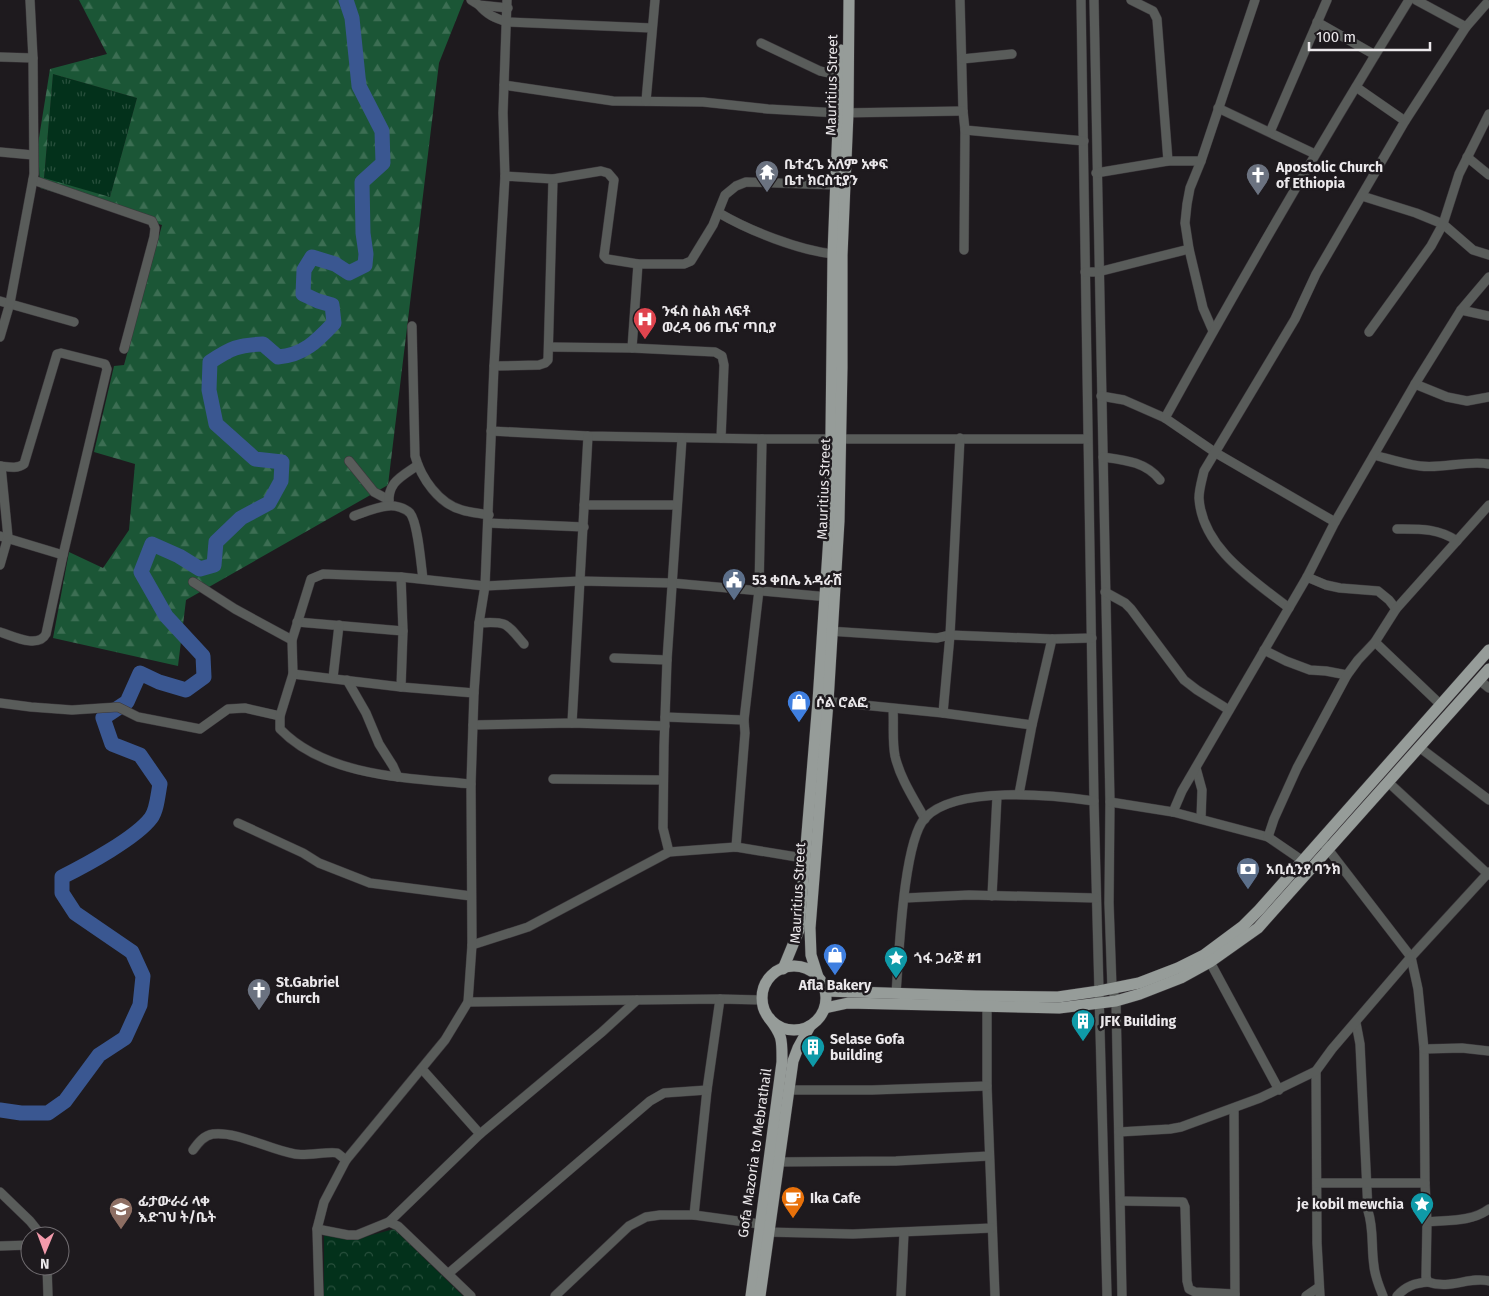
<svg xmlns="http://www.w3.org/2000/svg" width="1489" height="1296" font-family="'Fira Sans','Noto Sans Ethiopic',sans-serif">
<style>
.grass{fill:url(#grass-tufts)}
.forest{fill:url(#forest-firs);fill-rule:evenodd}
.park{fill:url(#park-crowns)}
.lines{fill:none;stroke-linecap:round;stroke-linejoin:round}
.river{stroke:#3a5791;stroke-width:15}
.minor-casing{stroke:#3b373b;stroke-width:10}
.major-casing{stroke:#3b373b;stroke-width:12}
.minor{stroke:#595c5a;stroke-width:9}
.major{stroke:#969c99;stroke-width:11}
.labels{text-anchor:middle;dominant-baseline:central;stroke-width:5;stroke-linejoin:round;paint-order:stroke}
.street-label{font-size:14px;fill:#ebe8eb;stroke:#1e1a1e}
.poi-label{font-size:14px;font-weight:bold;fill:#ebe8eb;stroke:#1e1a1e;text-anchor:start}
</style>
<defs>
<pattern id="grass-tufts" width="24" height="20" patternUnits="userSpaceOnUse" patternTransform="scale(1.25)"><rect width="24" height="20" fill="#03311b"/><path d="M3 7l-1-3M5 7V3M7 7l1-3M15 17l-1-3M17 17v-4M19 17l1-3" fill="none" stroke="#284f3c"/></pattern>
<pattern id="forest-firs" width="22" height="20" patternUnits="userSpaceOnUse" patternTransform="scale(1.25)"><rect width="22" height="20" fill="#1b5636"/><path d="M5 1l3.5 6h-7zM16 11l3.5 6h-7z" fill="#3c6e53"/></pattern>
<pattern id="park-crowns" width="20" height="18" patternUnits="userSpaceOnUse" patternTransform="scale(1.25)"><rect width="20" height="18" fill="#03311b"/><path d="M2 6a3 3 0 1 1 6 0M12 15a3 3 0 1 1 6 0" fill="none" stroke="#284f3c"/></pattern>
</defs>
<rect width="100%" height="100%" fill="#1e1a1e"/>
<polygon class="grass" points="53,74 137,98 110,197 44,179"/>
<path class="forest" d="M79,0H464L439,63L388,485L186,600L178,666L53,638L69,552L103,568L129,530L135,464L94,452L114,366L124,365L162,225L40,188L38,144L50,69L107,54ZM53,74L137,98L110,197L44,178Z"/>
<polygon class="park" points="394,1229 463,1296 324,1296 324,1235 353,1240"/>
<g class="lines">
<path class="river" d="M0,1110L21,1113H48L65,1101L99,1055L125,1038L140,1005L143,976L132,952L75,913L62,893V877C86,865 136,838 151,818C157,810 158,794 160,784L140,755L112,744L103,718L127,702L140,673L159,682L186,690L204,677L203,656L166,616L141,572L152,544L179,556L200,569L214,565L216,542L241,518L269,503L281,481L282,462L255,459L216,424L209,390L210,362C231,348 238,345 263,344L278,357C304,355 317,341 334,323L332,305L318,301L303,294L304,270L312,257L335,264L349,273L365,265L366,254L363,233L362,182L383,163L382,131L359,86L352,18L346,0"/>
<g class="minor-casing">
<g id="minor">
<polyline points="471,0 479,5 508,8"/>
<polyline points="960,0 963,111 965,130 964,250"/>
<polyline points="1081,0 1094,801 1107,1296"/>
<polyline points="1094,0 1110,802 1109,903 1112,988 1116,1001 1122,1296"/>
<polyline points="1131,0 1153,11 1157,19 1168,161"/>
<polyline points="1416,0 1466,27 1486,4"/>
<path d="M479,5C487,15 495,18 507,22L652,28"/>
<polyline points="1317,22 1375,55"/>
<polyline points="761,43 820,71 846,77"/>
<polyline points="0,57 33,58"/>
<polyline points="962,59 1012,54"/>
<polyline points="504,85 613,101 703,102 768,109 839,113 963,111"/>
<polyline points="1356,87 1405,121"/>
<polyline points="646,101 655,0"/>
<polyline points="1218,108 1315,154"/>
<polyline points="965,130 1084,141"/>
<polyline points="1270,132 1327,0"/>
<polyline points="0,152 33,155"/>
<polyline points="1467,157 1489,175"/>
<polyline points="1096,173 1168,161 1201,161"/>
<polyline points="505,176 503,113 507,0"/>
<polyline points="33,180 152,221 155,228 154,237 124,349"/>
<polyline points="1362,196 1416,213 1443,224 1473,250 1489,255"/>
<path d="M719,213C750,231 798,250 833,254"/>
<polyline points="1085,272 1098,272 1189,249"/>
<polyline points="0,301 74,322"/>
<polyline points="1461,310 1489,316"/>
<path d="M412,326L415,456C421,478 439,504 462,510C471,513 480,513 489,515"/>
<polyline points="1213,331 1203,308 1189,249 1185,223 1187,204 1190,188 1201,161 1255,0"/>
<polyline points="1369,332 1431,246 1443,224 1459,174 1489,114"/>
<polyline points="0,337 10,303 34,174 33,58 30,0"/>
<polyline points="549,347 632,348 715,352 722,356 724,365 721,438"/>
<polyline points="632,348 638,264"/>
<polyline points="494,366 539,365 545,363 548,360 553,179"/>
<polyline points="1415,384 1447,397 1467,401 1489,397"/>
<polyline points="1101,396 1124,400 1165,418 1216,453 1335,522"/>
<path d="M1165,418C1243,277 1324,137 1409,0"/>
<polyline points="491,431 588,436 762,439 1087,439"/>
<path d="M1374,455C1389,459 1404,464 1420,466C1443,469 1466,460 1489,464"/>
<path d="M1103,457C1125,460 1146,462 1160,480"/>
<polyline points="349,461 374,492 389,500"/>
<path d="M0,466C9,467 17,469 24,464L57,354L61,353L105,364L107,369L63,555L46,634C38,649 13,636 0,632"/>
<path d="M389,505C387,482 401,477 418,465"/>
<polyline points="584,505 677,505"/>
<path d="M354,516C365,512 376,507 388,506C395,505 405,508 410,513C418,523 421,565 423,579"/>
<polyline points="488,523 584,527"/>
<path d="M1397,529C1419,529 1438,528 1457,541"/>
<polyline points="0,536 63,555"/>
<polyline points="0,565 8,537 1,466"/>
<polyline points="401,577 403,631 401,687 474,693"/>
<polyline points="1307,577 1326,585 1340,588 1378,591 1389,600 1396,609"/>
<polyline points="193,582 235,609 292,640"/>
<polyline points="1105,592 1125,603 1131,609 1184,680 1197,690 1229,710"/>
<path d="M1289,608C1253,580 1202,548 1199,498C1199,489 1202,480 1204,471L1295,319L1316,274L1405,121L1466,27"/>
<polyline points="297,622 403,631"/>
<path d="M479,623C507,621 506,623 524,644"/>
<polyline points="828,631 937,638 950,635 1052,639 1092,638"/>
<polyline points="1375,642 1441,705"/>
<polyline points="1264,650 1286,661 1310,670 1326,671 1347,675"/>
<polyline points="614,658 667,660"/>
<polyline points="293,674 401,687"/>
<polyline points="333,678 339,625"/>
<polyline points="347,680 366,713 379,744 393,766 398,777"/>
<polyline points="1479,680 1489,688"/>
<polyline points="823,701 943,713 1032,725"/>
<polyline points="0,703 31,707 72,710 118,707 138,717 200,729 228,709 245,708 280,716"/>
<path d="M893,709C894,724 892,741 895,756C900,778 914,799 925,819"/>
<polyline points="943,713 950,635 960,438"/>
<polyline points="665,717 744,720"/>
<polyline points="572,723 588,436"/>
<polyline points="473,725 572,723 665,726"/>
<polyline points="1419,747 1489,800"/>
<polyline points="1196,768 1202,790 1201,819"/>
<polyline points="553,779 663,780"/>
<polyline points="1388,782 1489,875"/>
<path d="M471,784C409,778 326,777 280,729V716L293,674L292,640L311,579L323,574L401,577L485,586L580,581L672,583L829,597"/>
<polyline points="1019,794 1032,725 1052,639"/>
<polyline points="1110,802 1173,812 1268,837 1303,861"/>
<polyline points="1173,812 1182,791 1307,577 1335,522 1415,384 1461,310 1489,277"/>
<polyline points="238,823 303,853 319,863 370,883 471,896"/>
<polyline points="1268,837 1274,819 1297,768 1347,675 1358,660 1375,642 1396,609 1489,505"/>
<path d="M1324,844L1411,957L1418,989L1424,1049L1425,1183L1427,1222L1426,1277L1428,1282C1450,1290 1470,1276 1489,1281"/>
<polyline points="736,847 745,733 744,720 759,590 762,439"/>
<polyline points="669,852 663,828 664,746 667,660 682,438"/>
<polyline points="992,896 997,796"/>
<polyline points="905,898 969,895 1096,898"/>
<polyline points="472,945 528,927 669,852 736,847 809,859"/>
<polyline points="1210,962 1279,1090"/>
<path d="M896,993C899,957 903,842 925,818C956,785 1052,795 1094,801"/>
<polyline points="468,1002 720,999 762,1000"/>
<polyline points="987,1008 987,1086 995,1296"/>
<path d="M1356,1023L1360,1044L1368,1211C1374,1229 1371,1247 1374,1266C1375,1277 1379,1286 1383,1296"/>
<polyline points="1424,1049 1462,1048 1489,1051"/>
<polyline points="422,1069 480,1134"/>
<polyline points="1316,1071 1317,1243 1320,1296"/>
<polyline points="783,1090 872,1090 987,1086"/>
<polyline points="1234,1109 1235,1296"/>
<polyline points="1119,1132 1170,1129 1181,1127 1260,1098 1316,1071 1332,1049 1411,957 1489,872"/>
<path d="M193,1150C198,1143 204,1135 213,1134C237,1131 270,1150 295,1154C305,1156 331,1151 337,1153C340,1155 343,1158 346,1160"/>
<polyline points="775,1162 896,1161 989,1156"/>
<polyline points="1317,1183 1425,1183"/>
<polyline points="0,1192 30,1221 42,1236"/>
<polyline points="1121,1201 1183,1202 1185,1207 1187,1281 1189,1289 1195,1292 1235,1294"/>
<polyline points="694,1215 707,1090 720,999"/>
<polyline points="389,1222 480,1134 602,1032 637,1000"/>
<path d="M1427,1222C1447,1220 1472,1222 1489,1209"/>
<polyline points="317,1229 348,1235 357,1235 389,1222 398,1226 471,1296"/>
<polyline points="765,1232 853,1234 992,1228"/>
<polyline points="0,1246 30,1245"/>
<polyline points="47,1266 48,1296"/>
<polyline points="449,1273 650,1101 664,1093 707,1090"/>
<polyline points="319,1296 317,1229 324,1202 346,1160 445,1040 468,1002 472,945 471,784 474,693 479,623 485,586 494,366 505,176 553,179 601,171 608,173 614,180 604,256 607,259 638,264 684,264 691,261 713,225 725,195 736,186 746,182 836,185"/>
<polyline points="555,1296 629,1226 646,1217 660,1215 694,1215 767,1225"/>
<polyline points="901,1296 904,1233"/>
<polyline points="1306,1296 1319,1287"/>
<path d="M1397,1296C1406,1286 1415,1283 1428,1282"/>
</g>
</g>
<g class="major-casing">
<g id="major">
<circle cx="794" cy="998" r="32"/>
<polyline points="783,969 799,930 818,701 830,521 833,254 841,50"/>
<polyline points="818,977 811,955 810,928 828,702 839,521 842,367 842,255 848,113 849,0"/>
<polyline points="825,991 976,996 1058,997 1099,991 1139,983 1178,968 1204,955 1243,926 1259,910 1489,650"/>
<polyline points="825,1008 848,1003 1059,1008 1116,1001 1140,994 1181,978 1210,962 1258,928 1489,669"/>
<path d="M751,1296L782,1062C782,1040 783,1036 769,1018"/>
<polyline points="760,1296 793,1061 798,1048 810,1026"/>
</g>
</g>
<use href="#minor" class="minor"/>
<use href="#major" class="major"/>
</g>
<defs>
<g id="temple-pin" transform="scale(1.25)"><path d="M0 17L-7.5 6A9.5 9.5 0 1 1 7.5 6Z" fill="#6b7280" stroke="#1e1a1e"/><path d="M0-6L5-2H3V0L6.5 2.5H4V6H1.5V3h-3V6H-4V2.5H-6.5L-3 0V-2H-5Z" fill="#fff"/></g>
<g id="church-pin" transform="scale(1.25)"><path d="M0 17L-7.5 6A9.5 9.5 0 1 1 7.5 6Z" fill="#6b7280" stroke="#1e1a1e"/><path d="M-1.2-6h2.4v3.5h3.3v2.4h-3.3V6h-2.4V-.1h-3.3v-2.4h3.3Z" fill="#fff"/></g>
<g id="hospital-pin" transform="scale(1.25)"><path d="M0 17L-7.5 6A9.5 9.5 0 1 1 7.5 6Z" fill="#e0444e" stroke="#1e1a1e"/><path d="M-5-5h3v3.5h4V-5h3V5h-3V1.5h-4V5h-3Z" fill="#fff"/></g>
<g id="civic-pin" transform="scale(1.25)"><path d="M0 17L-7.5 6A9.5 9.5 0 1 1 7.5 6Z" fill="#5c6f8a" stroke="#1e1a1e"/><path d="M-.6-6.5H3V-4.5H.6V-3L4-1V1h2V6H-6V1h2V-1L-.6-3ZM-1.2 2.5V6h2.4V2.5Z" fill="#fff"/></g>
<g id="shop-pin" transform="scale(1.25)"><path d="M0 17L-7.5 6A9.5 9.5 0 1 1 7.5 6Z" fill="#3f7fe0" stroke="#1e1a1e"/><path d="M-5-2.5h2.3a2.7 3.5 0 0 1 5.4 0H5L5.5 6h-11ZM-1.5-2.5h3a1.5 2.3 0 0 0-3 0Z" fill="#fff"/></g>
<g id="bank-pin" transform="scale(1.25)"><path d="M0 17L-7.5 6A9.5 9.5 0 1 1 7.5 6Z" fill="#5c6f8a" stroke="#1e1a1e"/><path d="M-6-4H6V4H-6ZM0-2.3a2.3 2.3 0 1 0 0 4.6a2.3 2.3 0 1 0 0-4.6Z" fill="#fff"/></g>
<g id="sight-pin" transform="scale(1.25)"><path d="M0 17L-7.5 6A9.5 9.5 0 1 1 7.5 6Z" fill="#0f9aa8" stroke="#1e1a1e"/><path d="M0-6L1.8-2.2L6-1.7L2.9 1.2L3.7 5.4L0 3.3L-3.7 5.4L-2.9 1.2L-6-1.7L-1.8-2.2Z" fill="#fff"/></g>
<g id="building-pin" transform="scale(1.25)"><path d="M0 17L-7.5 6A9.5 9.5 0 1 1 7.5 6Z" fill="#0f9aa8" stroke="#1e1a1e"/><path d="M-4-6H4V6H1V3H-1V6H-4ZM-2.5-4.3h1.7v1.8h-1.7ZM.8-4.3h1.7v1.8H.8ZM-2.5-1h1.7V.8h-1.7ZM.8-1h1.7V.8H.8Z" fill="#fff"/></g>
<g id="cafe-pin" transform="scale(1.25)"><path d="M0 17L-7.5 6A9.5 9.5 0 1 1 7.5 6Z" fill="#e8710a" stroke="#1e1a1e"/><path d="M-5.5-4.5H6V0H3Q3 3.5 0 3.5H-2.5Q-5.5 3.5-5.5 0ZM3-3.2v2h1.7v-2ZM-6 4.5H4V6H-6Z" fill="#fff"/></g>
<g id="school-pin" transform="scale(1.25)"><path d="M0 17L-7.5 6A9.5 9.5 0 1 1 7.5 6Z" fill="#8d6e63" stroke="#1e1a1e"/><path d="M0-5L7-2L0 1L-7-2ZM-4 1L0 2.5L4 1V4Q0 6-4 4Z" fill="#fff"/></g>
</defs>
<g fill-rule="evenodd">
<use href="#temple-pin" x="767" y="172"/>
<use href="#church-pin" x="1258" y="175"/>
<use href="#hospital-pin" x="645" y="319"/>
<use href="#civic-pin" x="734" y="580"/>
<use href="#shop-pin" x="799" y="702"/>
<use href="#bank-pin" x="1248" y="869"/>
<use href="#shop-pin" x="835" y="955"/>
<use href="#sight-pin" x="896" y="958"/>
<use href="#church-pin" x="259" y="990"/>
<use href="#building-pin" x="1083" y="1021"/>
<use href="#building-pin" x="813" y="1047"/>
<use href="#cafe-pin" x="793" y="1198"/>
<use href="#sight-pin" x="1422" y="1204"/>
<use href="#school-pin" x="121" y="1209"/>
</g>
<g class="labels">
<g class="street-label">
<text transform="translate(832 85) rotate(-89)">Mauritius Street</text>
<text transform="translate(824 489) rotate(-88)">Mauritius Street</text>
<text transform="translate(798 893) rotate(-87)">Mauritius Street</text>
<text transform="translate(755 1153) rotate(-82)">Gofa Mazoria to Mebrathail</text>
</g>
<g class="poi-label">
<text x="784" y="164">ቤተፈጌ አለም አቀፍ<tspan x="784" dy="16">ቤተ ክርስቲያን</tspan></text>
<text x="1276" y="167">Apostolic Church<tspan x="1276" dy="16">of Ethiopia</tspan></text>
<text x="662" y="311">ንፋስ ስልክ ላፍቶ<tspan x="662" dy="16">ወረዳ 06 ጤና ጣቢያ</tspan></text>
<text x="752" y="580">53 ቀበሌ አዳራሽ</text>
<text x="816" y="702">ሶል ሮልፎ</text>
<text x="1266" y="869">አቢሲንያ ባንክ</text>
<text x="914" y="958">ጎፋ ጋራጅ #1</text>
<text x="276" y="982">St.Gabriel<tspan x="276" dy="16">Church</tspan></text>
<text x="835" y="985" text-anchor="middle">Afla Bakery</text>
<text x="1100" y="1021">JFK Building</text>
<text x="830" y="1039">Selase Gofa<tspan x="830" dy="16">building</tspan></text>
<text x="810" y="1198">Ika Cafe</text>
<text x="138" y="1201">ፊታውራሪ ላቀ<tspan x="138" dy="16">እድገህ ት/ቤት</tspan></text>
<text x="1404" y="1204" text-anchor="end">je kobil mewchia</text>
</g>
</g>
<g transform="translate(45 1251) rotate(181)"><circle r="24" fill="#1e1a1e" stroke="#706c70"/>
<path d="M0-4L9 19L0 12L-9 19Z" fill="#f39aab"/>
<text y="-8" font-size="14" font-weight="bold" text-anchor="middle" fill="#ebe8eb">N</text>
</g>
<path d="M1309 42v8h121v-8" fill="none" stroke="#ebe8eb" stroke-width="2.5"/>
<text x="1316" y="42" font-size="15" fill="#ebe8eb" stroke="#1e1a1e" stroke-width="4" paint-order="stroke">100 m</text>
</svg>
